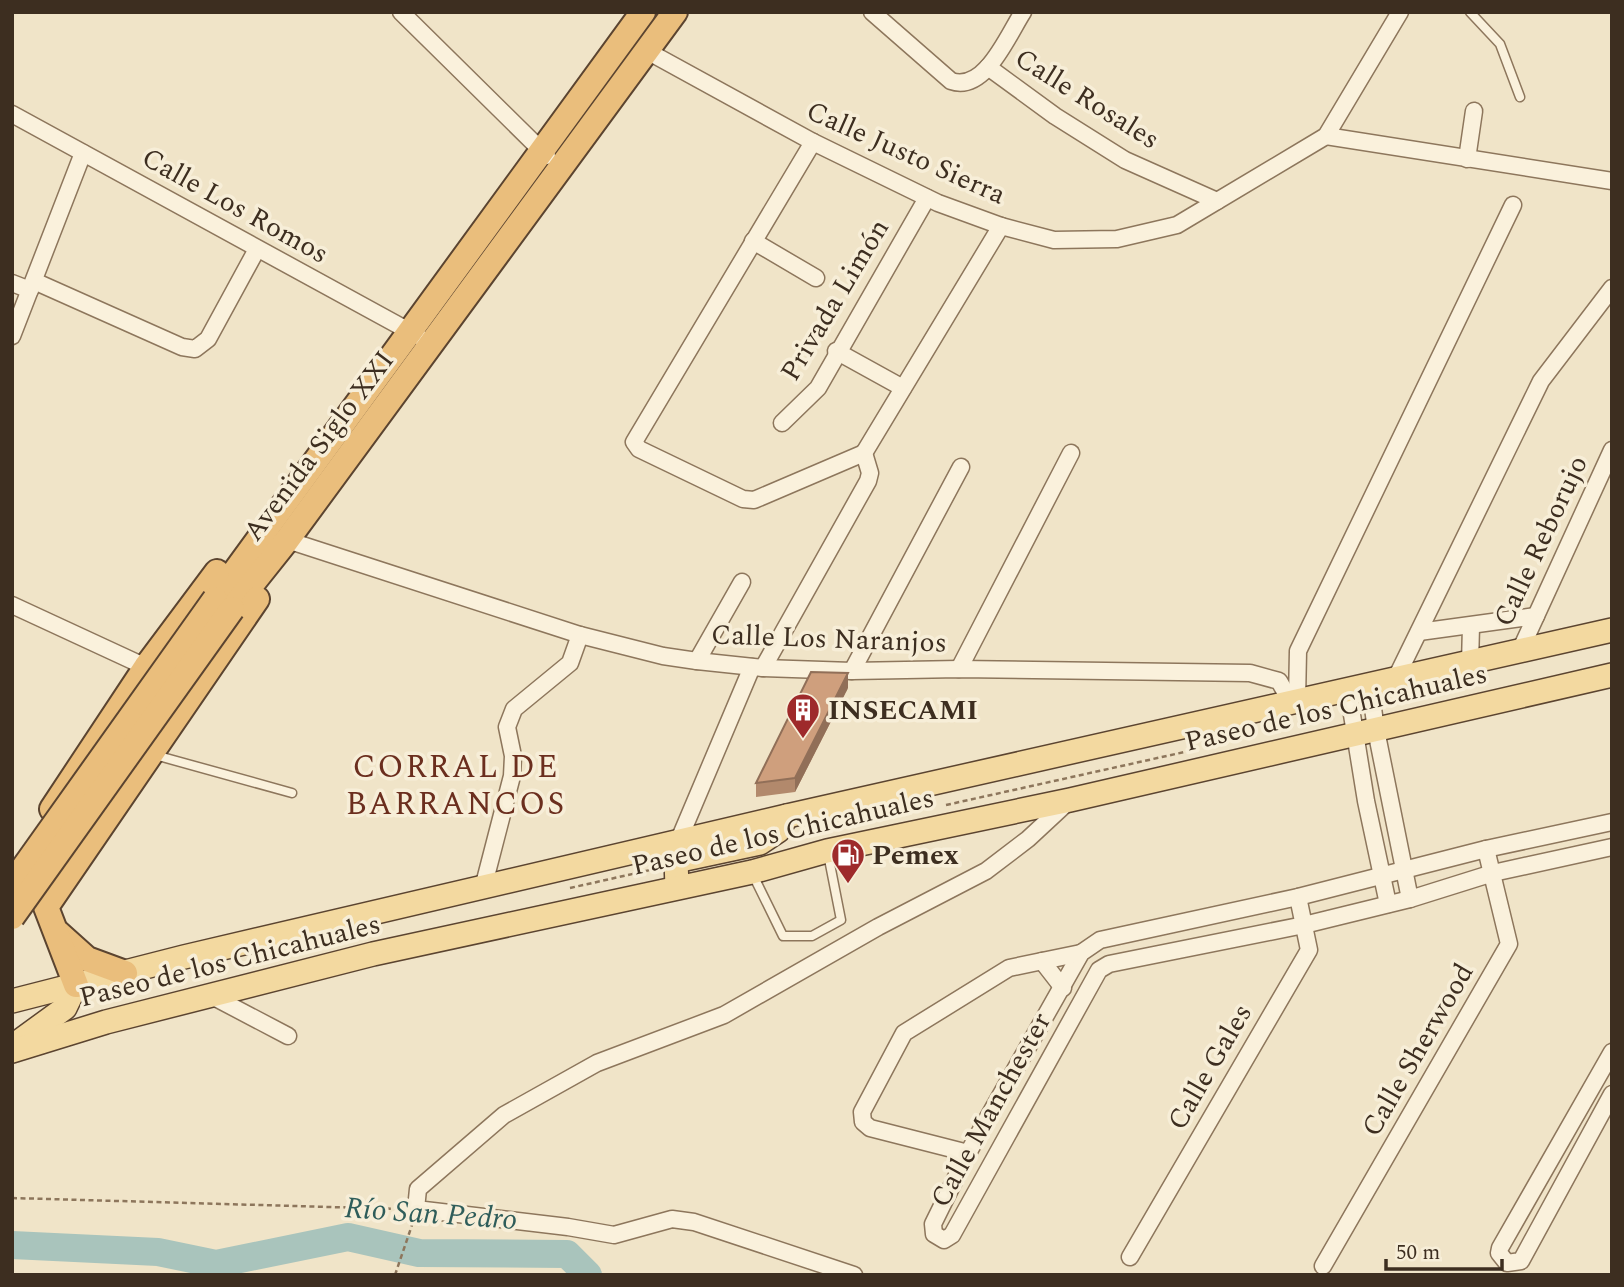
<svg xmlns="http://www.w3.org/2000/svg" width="1624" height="1287" font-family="Spectral,serif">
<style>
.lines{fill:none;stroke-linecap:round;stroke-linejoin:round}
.river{stroke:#a9c4bc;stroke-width:28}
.service-casing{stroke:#8d765c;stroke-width:11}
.minor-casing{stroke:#8d765c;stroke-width:19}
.primary-casing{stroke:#5b4430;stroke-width:26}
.trunk-casing{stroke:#5b4430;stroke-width:28}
.path{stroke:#8d765c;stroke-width:2.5;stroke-dasharray:5 3.5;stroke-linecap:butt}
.service{stroke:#faf1dc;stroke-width:8}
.minor{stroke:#faf1dc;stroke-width:16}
.primary{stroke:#f3d9a0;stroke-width:23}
.trunk{stroke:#eabe7c;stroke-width:24}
.trunk-bridge-casing{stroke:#5b4430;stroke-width:28;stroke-linecap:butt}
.trunk-bridge{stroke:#eabe7c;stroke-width:24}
.wall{fill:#b2896c}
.shaded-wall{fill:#916f58}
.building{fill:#cf9f7d;stroke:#916f58;stroke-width:2}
.labels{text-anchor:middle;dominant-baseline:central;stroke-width:7;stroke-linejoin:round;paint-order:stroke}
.street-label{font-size:28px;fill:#3d2e20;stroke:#f7eed8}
.poi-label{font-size:28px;font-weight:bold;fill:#3d2e20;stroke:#f7eed8;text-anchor:start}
.water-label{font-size:30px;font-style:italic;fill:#2f5d5a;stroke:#f7eed8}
.quarter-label{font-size:32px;letter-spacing:2px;fill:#6b2e1e;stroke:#f7eed8}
</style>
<rect width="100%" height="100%" fill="#f0e4c8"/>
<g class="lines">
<polyline class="river" points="12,1245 158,1252 216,1264 348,1237 419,1253 567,1254 588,1275"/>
<g class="service-casing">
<g id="service">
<polyline points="1470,12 1500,44 1520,97"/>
<polyline points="155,755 292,793"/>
<polyline points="753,875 783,936 812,936 841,920 828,854"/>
</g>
</g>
<g class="minor-casing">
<g id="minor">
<polyline points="401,12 547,156"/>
<path d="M872,12L951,81C985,93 1008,35 1023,12"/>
<polyline points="647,51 813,142 938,203 1001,226 1054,240 1117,239 1177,225 1326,136 1400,12"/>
<polyline points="988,67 1055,116 1125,160 1217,201"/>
<polyline points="12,114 418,336"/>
<polyline points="1326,136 1612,181"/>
<polyline points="813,142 634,442 639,449 743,499 754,500 864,453"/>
<polyline points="1467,159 1474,111"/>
<polyline points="753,241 816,278"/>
<polyline points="34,281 182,347 195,349 208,339 257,249"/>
<polyline points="12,283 30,290"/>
<polyline points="12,336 83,153"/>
<polyline points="836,351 903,388"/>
<polyline points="782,423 818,388 927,198"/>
<polyline points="864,453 1001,226"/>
<polyline points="287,540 580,635 663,656 697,661 763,668 852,671 959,669 1250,673 1279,681 1291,702"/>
<polyline points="12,605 146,667"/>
<polyline points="1419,632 1536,616"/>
<polyline points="1519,653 1612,450"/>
<polyline points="697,661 742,582"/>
<polyline points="1470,664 1471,626"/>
<polyline points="763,668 868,481 870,473 864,453"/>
<polyline points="959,669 1071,453"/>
<polyline points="852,671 961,467"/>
<polyline points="1395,680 1541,381 1612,288"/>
<polyline points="1370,686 1376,730 1410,899"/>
<polyline points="1348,690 1366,801 1388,904"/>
<polyline points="1297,700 1298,651 1513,205"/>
<polyline points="1612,822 1486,849 1298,897 1100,940 1081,953 968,1153 933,1224 934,1234 944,1240 952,1235 1099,970 1109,964 1304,925 1410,899 1493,873 1612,847"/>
<polyline points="678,842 752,667"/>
<polyline points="483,888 512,776 513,756 507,727 514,709 570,663 580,635"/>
<polyline points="1042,961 1063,988"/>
<polyline points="210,995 288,1036"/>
<polyline points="1612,1052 1500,1248 1499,1253 1507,1263 1521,1261 1612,1094"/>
<polyline points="968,1153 870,1128 863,1122 862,1112 904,1033 1009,968 1081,953"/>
<polyline points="1130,1257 1309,950 1298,897"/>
<polyline points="1323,1266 1509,944 1486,849"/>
<polyline points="854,1275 694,1222 672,1219 614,1235 568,1227 416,1209 418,1189 504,1115 597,1063 724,1015 878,927 986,871 1028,839 1070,800"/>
</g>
</g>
<g class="primary-casing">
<g id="primary">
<polyline points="677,887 676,861 760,843 778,831 787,816"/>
<polyline points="12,1001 184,957 787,816 1612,630"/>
<polyline points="21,1040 65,1008 76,985"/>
<polyline points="12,1051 106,1022 373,954 752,872 827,851 1070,800 1612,675"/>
</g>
</g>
<g class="trunk-casing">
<g id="trunk">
<polyline points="215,599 643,12"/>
<polyline points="232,609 287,540 675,12"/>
<polyline points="52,809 146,667 217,572"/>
<polyline points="58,933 87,959 125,973"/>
<polyline points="76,985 46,907 257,599"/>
</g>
</g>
<g class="path">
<polyline points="946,805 1189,751"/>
<polyline points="570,888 659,868"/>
<polyline points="12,1198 401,1209"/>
<polyline points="395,1275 412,1225"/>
</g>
<use href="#service" class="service"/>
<use href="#minor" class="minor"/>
<use href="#primary" class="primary"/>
<use href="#trunk" class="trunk"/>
<g class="trunk-bridge-casing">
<g id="trunk-bridge">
<polyline points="12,884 215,599"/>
<polyline points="12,917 232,609"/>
</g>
</g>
<use href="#trunk-bridge" class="trunk-bridge"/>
</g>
<polygon class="wall" points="848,688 795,792 756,797 756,783"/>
<polygon class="shaded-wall" points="848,673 848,688 795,792 795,778"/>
<polygon class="building" points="811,672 848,673 795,778 756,783"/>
<defs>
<g id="building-pin" transform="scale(1.75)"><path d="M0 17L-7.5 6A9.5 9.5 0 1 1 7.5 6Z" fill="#9e2a2b" stroke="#f7eed8"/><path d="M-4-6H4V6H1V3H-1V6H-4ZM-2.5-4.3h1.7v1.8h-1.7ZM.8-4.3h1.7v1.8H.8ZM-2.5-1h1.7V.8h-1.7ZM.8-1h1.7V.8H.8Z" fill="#fff"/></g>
<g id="fuel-pin" transform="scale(1.75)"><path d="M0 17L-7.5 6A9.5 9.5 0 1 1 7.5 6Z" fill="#9e2a2b" stroke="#f7eed8"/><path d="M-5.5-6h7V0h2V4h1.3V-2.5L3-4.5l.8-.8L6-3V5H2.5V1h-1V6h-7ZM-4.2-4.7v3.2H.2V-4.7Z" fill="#fff"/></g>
</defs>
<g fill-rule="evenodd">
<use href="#building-pin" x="803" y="710"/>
<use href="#fuel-pin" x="848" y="855"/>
</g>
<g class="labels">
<g class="street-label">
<text transform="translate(1087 99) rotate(32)">Calle Rosales</text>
<text transform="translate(906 153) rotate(24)">Calle Justo Sierra</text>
<text transform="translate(235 206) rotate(29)">Calle Los Romos</text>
<text transform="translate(835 300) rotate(-59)">Privada Limón</text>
<text transform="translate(319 446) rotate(-53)">Avenida Siglo XXI</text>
<text transform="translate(1541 541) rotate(-65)">Calle Reborujo</text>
<text transform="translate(829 639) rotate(2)">Calle Los Naranjos</text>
<text transform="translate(1336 708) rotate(-13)">Paseo de los Chicahuales</text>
<text transform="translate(783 832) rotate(-13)">Paseo de los Chicahuales</text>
<text transform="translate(230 961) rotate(-14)">Paseo de los Chicahuales</text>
<text transform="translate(1418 1050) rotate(-60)">Calle Sherwood</text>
<text transform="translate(1210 1067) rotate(-60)">Calle Gales</text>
<text transform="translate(991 1110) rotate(-61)">Calle Manchester</text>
</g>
<g class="poi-label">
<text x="828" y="710">INSECAMI</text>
<text x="872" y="855">Pemex</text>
</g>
<g class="water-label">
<text transform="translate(431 1214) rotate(4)">Río San Pedro</text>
</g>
<g class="quarter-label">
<text x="456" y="767">CORRAL DE<tspan x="456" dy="37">BARRANCOS</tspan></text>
</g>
</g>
<rect width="1624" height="1287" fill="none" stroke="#3d2e20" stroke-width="28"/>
<path d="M1386 1259v10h116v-10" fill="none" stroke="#3d2e20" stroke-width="3.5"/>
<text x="1396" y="1259" font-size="21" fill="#3d2e20" stroke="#f7eed8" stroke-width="5" paint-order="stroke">50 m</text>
</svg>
